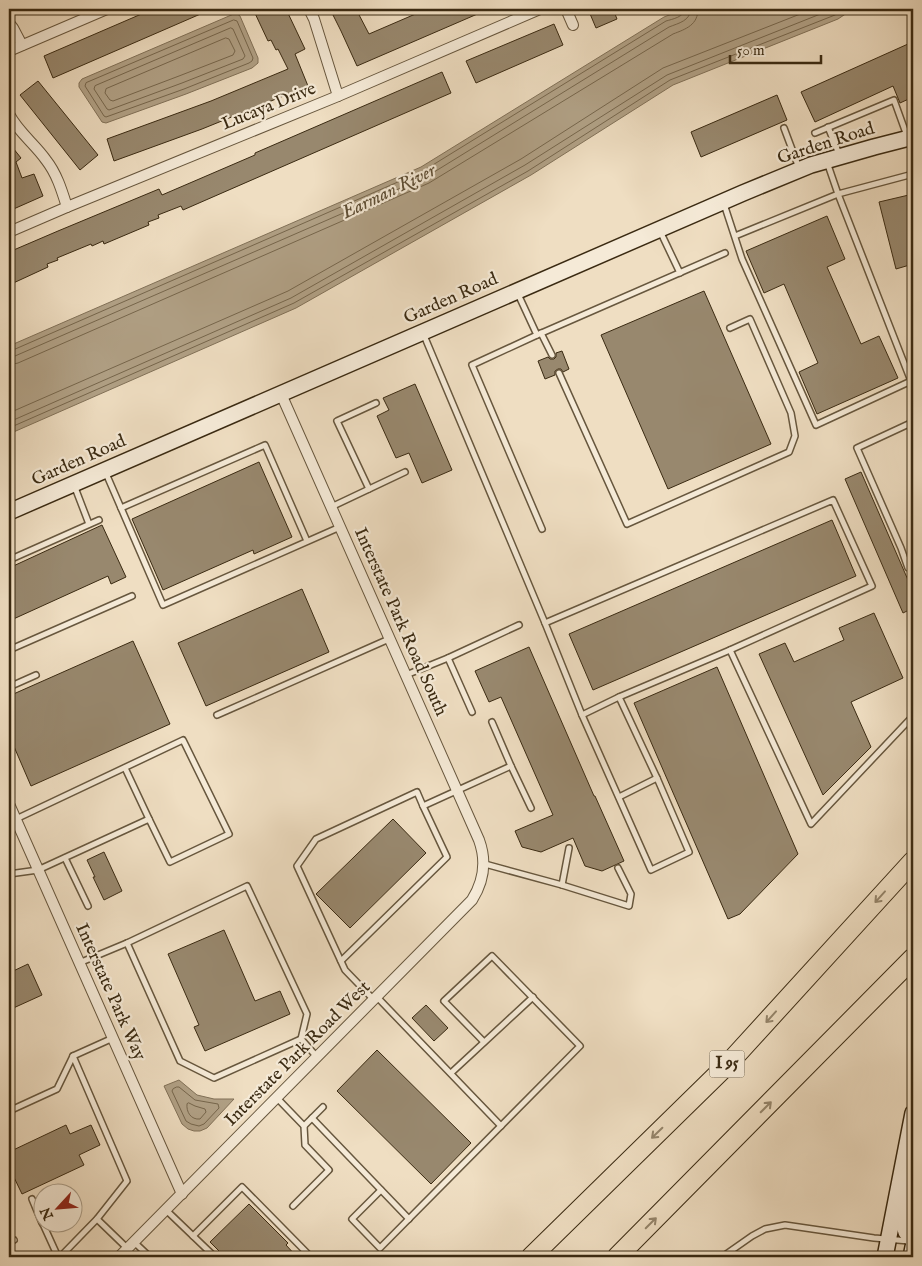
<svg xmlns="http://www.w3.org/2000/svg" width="922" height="1266" font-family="'IM FELL English',serif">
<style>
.water{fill:#b1a186;stroke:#817158}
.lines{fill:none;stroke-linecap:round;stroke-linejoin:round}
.shore{stroke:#76664c;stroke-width:1}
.building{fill:#98886e;stroke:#3a2a12}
.lane-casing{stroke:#67573e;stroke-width:8}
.street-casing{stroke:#67573e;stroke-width:12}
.secondary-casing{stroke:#3a2a12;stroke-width:18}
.highway-casing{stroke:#3a2a12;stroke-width:21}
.lane{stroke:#f5ead7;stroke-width:5}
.street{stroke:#f5ead7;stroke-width:10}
.secondary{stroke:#f5ead7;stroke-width:15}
.highway{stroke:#efdec2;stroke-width:19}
.oneway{stroke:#94846a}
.labels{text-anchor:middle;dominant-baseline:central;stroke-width:4.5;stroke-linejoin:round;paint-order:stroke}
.shield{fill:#f5ead7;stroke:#72644d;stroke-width:1}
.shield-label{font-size:16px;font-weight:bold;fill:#3a2a12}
.street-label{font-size:18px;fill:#3a2a12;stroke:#f5ead7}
.water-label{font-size:19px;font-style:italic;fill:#5e4e35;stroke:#f5ead7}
</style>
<rect width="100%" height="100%" fill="#efdec2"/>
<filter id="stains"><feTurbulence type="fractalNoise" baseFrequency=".004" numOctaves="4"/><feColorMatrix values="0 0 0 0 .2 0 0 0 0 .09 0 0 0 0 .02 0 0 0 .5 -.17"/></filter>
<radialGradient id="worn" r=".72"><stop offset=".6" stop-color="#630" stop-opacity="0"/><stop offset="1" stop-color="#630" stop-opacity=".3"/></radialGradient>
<g class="water">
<polygon points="685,9 853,9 838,19 673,85 531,175 296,308 9,434 9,346 421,167 664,17"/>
<polygon points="236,13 240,16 258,58 258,63 252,68 186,94 106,123 102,122 79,87 79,83 82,79"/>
<polygon points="179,1080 197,1095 214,1099 234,1099 207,1128 200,1131 194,1131 188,1129 182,1124 164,1086"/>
</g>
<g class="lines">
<g class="shore">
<polygon points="234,20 237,21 253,58 252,61 249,63 184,89 106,117 104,116 85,86 86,83"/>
<polygon points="231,28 233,29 245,56 243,59 182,83 109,110 107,109 94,89 95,86"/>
<polygon points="226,38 229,39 235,51 233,55 179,76 113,101 110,100 105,93 106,89"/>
<path d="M9,351L13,350L423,171L666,21C673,19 684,17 685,9"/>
<path d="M9,357L15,356L426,177L669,27C679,23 690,21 691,9"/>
<path d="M9,365L18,363L429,183L673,34C686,29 698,25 698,9"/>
<polyline points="9,413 288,291 521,159 663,68 813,9"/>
<polyline points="9,422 291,298 525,165 667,75 833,9"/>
<polyline points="9,428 294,303 528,171 670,80 835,15 844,9"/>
<polygon points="177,1087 179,1087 195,1100 218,1104 219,1108 204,1124 199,1126 191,1124 186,1121 172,1091 173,1089"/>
<path d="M189,1103L195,1106L205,1109L206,1112L200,1119C191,1120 186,1112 187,1104Z"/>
</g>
</g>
<g class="building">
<polygon points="153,9 212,9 53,78 44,56"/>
<polygon points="253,9 286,9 305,49 295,54 308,86 202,129 114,161 107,139 211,101 288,69 278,49 276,50 271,40 268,41"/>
<polygon points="330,9 356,9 369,34 427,9 489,9 357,66 341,31"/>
<polygon points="588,9 613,9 617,19 596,28"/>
<polygon points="554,24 563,45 476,83 466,61"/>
<polygon points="908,44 913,57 913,97 900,103 893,86 815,122 801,92"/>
<polygon points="442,72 451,93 183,210 181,206 158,215 159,218 148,222 149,225 104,244 103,241 92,246 91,244 57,258 58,260 47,264 48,267 9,285 9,252 58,231 159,189 162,195 255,155 255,153"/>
<polygon points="38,81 98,155 80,170 20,95"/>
<polygon points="777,95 787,120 701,157 691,132"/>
<polygon points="9,143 21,158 16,162 22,178 34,174 43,196 9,211"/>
<polygon points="913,194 913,264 896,269 879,202"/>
<polygon points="827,216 845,259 827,267 861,344 879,336 898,378 817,414 799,372 818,363 784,284 764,293 746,251"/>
<polygon points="704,291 771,444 668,489 601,335"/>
<polygon points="562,351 569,369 563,372 561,369 558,369 555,371 555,375 545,379 538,361 548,357 550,359 554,359 556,357 556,353"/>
<polygon points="415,384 452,470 422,483 409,453 396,458 377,416 389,410 383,398"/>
<polygon points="259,462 292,537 254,554 253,550 163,590 132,519"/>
<polygon points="861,472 908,580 913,578 913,608 903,613 845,479"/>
<polygon points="832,520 856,576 593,690 569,634"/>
<polygon points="102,525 126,577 111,584 108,576 9,621 9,568"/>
<polygon points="302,589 329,652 206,706 178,643"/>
<polygon points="874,613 903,678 851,702 871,747 823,795 759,654 785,643 794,662 844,640 839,628"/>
<polygon points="133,641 170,724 31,786 9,735 9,696"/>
<polygon points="529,647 594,796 595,796 624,861 602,871 585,866 573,838 541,852 522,847 515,831 553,815 501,697 489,702 475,671"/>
<polygon points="717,667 798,854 740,914 728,919 634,703"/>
<polygon points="393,819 426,853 350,928 316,894"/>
<polygon points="104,852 122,891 104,900 93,877 95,877 87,860"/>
<polygon points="224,930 255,1001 280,991 290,1014 205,1051 194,1027 199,1025 168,954"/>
<polygon points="28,964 42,995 9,1010 9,973"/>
<polygon points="426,1005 448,1028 434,1041 412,1018"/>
<polygon points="377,1050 471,1143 431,1184 337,1091"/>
<polygon points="66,1125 70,1134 91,1125 100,1145 79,1155 84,1165 22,1194 9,1167 9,1152"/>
<polygon points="249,1204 288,1243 286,1245 297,1257 225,1257 210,1242"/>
</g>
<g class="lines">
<g class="lane-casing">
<g id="lane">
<polyline points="828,127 839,154"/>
<polyline points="784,128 799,168"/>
<polyline points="815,133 894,100 907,136"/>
<polyline points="827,162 838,194 913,174"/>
<polyline points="724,204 742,259 816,425 911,381 838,194 735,236"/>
<polyline points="660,231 680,273"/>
<polyline points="518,294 537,335 472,365 542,529"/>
<polyline points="423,333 545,623"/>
<polyline points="541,333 552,355"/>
<polyline points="537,335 725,253"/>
<polyline points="559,373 627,524 789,452 795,436 791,413 750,319 730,328"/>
<polyline points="913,422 857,448 901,548 908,568 913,567"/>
<polyline points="105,471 163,605 340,527"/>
<polyline points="74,485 89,524"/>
<polyline points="369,489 337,421 376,403"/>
<polygon points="833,500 872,586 730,650 619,697 657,778 689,852 651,870 582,715 545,623"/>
<polyline points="331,507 405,472"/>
<polyline points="121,508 265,445 307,541"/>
<polyline points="9,560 99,520"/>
<polyline points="9,650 132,596"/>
<polyline points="730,650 811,824 913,716"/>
<polyline points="448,658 519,625"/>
<polyline points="406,675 448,658 472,712"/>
<polyline points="9,687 36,675"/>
<polyline points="217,715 389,639"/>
<polyline points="582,715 619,697"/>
<polyline points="492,722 511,766"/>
<polyline points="125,768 149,819"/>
<polyline points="619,797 657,778"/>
<polyline points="65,858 88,906"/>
<polyline points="485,864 562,885 629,906 631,894 618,868"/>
<polyline points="9,874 38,870 149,819 170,862 229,834 183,740 16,819"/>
<polyline points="562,885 569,848"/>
<polyline points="127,943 180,1061 214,1078 301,1039"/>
<polyline points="341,961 447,857 423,806"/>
<polyline points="79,963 127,943 247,886 307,1014 301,1039 317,1057"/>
<polyline points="377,997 501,1126"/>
<polyline points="374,1000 345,970 297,866 316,839 417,792 423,806 511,766 531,808"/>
<polyline points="73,1056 113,1038"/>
<polyline points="451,1073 533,997"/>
<polyline points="277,1098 304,1126 305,1145 329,1170 293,1206"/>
<polyline points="9,1111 57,1089 73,1056 127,1181 97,1219 60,1257"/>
<polyline points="312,1118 409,1219"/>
<polyline points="304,1126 323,1107"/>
<polyline points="381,1190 352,1219 380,1248 580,1046 492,956 444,1001 484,1042"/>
<polyline points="32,1199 42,1223"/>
<polyline points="166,1210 215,1257"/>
<polyline points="97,1219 127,1248"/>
<polyline points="43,1224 58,1257"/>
<polyline points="193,1236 242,1187 311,1257"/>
<polyline points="9,1242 14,1240"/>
<polyline points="134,1242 150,1257"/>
<polyline points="722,1257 752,1236 765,1229 785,1225 874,1238 909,1241"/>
</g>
</g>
<g class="street-casing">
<g id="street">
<polyline points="309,9 314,19 338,96"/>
<polyline points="566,9 573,25"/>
<polyline points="9,23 13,28 22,45"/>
<polyline points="9,51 107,9"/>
<path d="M9,114C18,132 35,144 46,160C57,174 62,191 67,207"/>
<polyline points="9,232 67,207 338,96 540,9"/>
<polyline points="9,804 182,1194"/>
<path d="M119,1257L472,900C484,881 487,862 479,840L281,394"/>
</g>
</g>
<g class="secondary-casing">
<g id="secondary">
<polyline points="9,512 743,193 811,165 874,147 913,137"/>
<polyline points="913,1170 903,1222 906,1232 913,1240"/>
<polyline points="885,1257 913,1113"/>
<polyline points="911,1257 913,1247"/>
</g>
</g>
<g class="highway-casing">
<g id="highway">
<polyline points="531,1257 727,1065 913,861"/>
<polyline points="617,1257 913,958"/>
</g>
</g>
<use href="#lane" class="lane"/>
<use href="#street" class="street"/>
<use href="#secondary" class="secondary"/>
<use href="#highway" class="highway"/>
</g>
<defs><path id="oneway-shaft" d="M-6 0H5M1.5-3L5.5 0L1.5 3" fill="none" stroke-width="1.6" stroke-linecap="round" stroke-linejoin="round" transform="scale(1.25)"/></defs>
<g class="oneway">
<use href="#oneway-shaft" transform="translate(880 897) rotate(132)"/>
<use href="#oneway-shaft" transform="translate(771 1017) rotate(132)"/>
<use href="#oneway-shaft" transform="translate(766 1107) rotate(-45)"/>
<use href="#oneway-shaft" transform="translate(657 1133) rotate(136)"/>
<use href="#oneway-shaft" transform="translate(651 1223) rotate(-45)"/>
</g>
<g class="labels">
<rect class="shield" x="709.5" y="1050.5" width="35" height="27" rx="4"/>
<g class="shield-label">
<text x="727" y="1064">I 95</text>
</g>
<g class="street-label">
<text transform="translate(269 107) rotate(-22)">Lucaya Drive</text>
<text transform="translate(826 144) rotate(-18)">Garden Road</text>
<text transform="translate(451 299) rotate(-24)">Garden Road</text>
<text transform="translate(79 461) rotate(-24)">Garden Road</text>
<text transform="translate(400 622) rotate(66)">Interstate Park Road South</text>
<text transform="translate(110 992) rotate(66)">Interstate Park Way</text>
<text transform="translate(298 1054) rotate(-45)">Interstate Park Road West</text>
</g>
<g class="water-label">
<text transform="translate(389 192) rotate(-26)">Earman River</text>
</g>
</g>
<rect width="922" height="1266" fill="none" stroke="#efdec2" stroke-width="30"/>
<rect x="10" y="10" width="902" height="1246" fill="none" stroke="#3a2a12" stroke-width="2.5"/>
<rect x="15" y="15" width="892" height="1236" fill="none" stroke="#3a2a12"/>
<g transform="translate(58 1208) rotate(244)"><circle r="24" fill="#f5ead7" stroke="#aa9d88"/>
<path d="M0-4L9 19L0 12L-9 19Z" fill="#8f2418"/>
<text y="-8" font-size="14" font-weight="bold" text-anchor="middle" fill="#3a2a12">N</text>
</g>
<path d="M730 55v8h91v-8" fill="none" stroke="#3a2a12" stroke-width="2.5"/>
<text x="737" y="55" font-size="15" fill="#3a2a12" stroke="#f5ead7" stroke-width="4" paint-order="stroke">50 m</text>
<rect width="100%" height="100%" filter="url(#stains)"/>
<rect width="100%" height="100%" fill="url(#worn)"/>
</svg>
